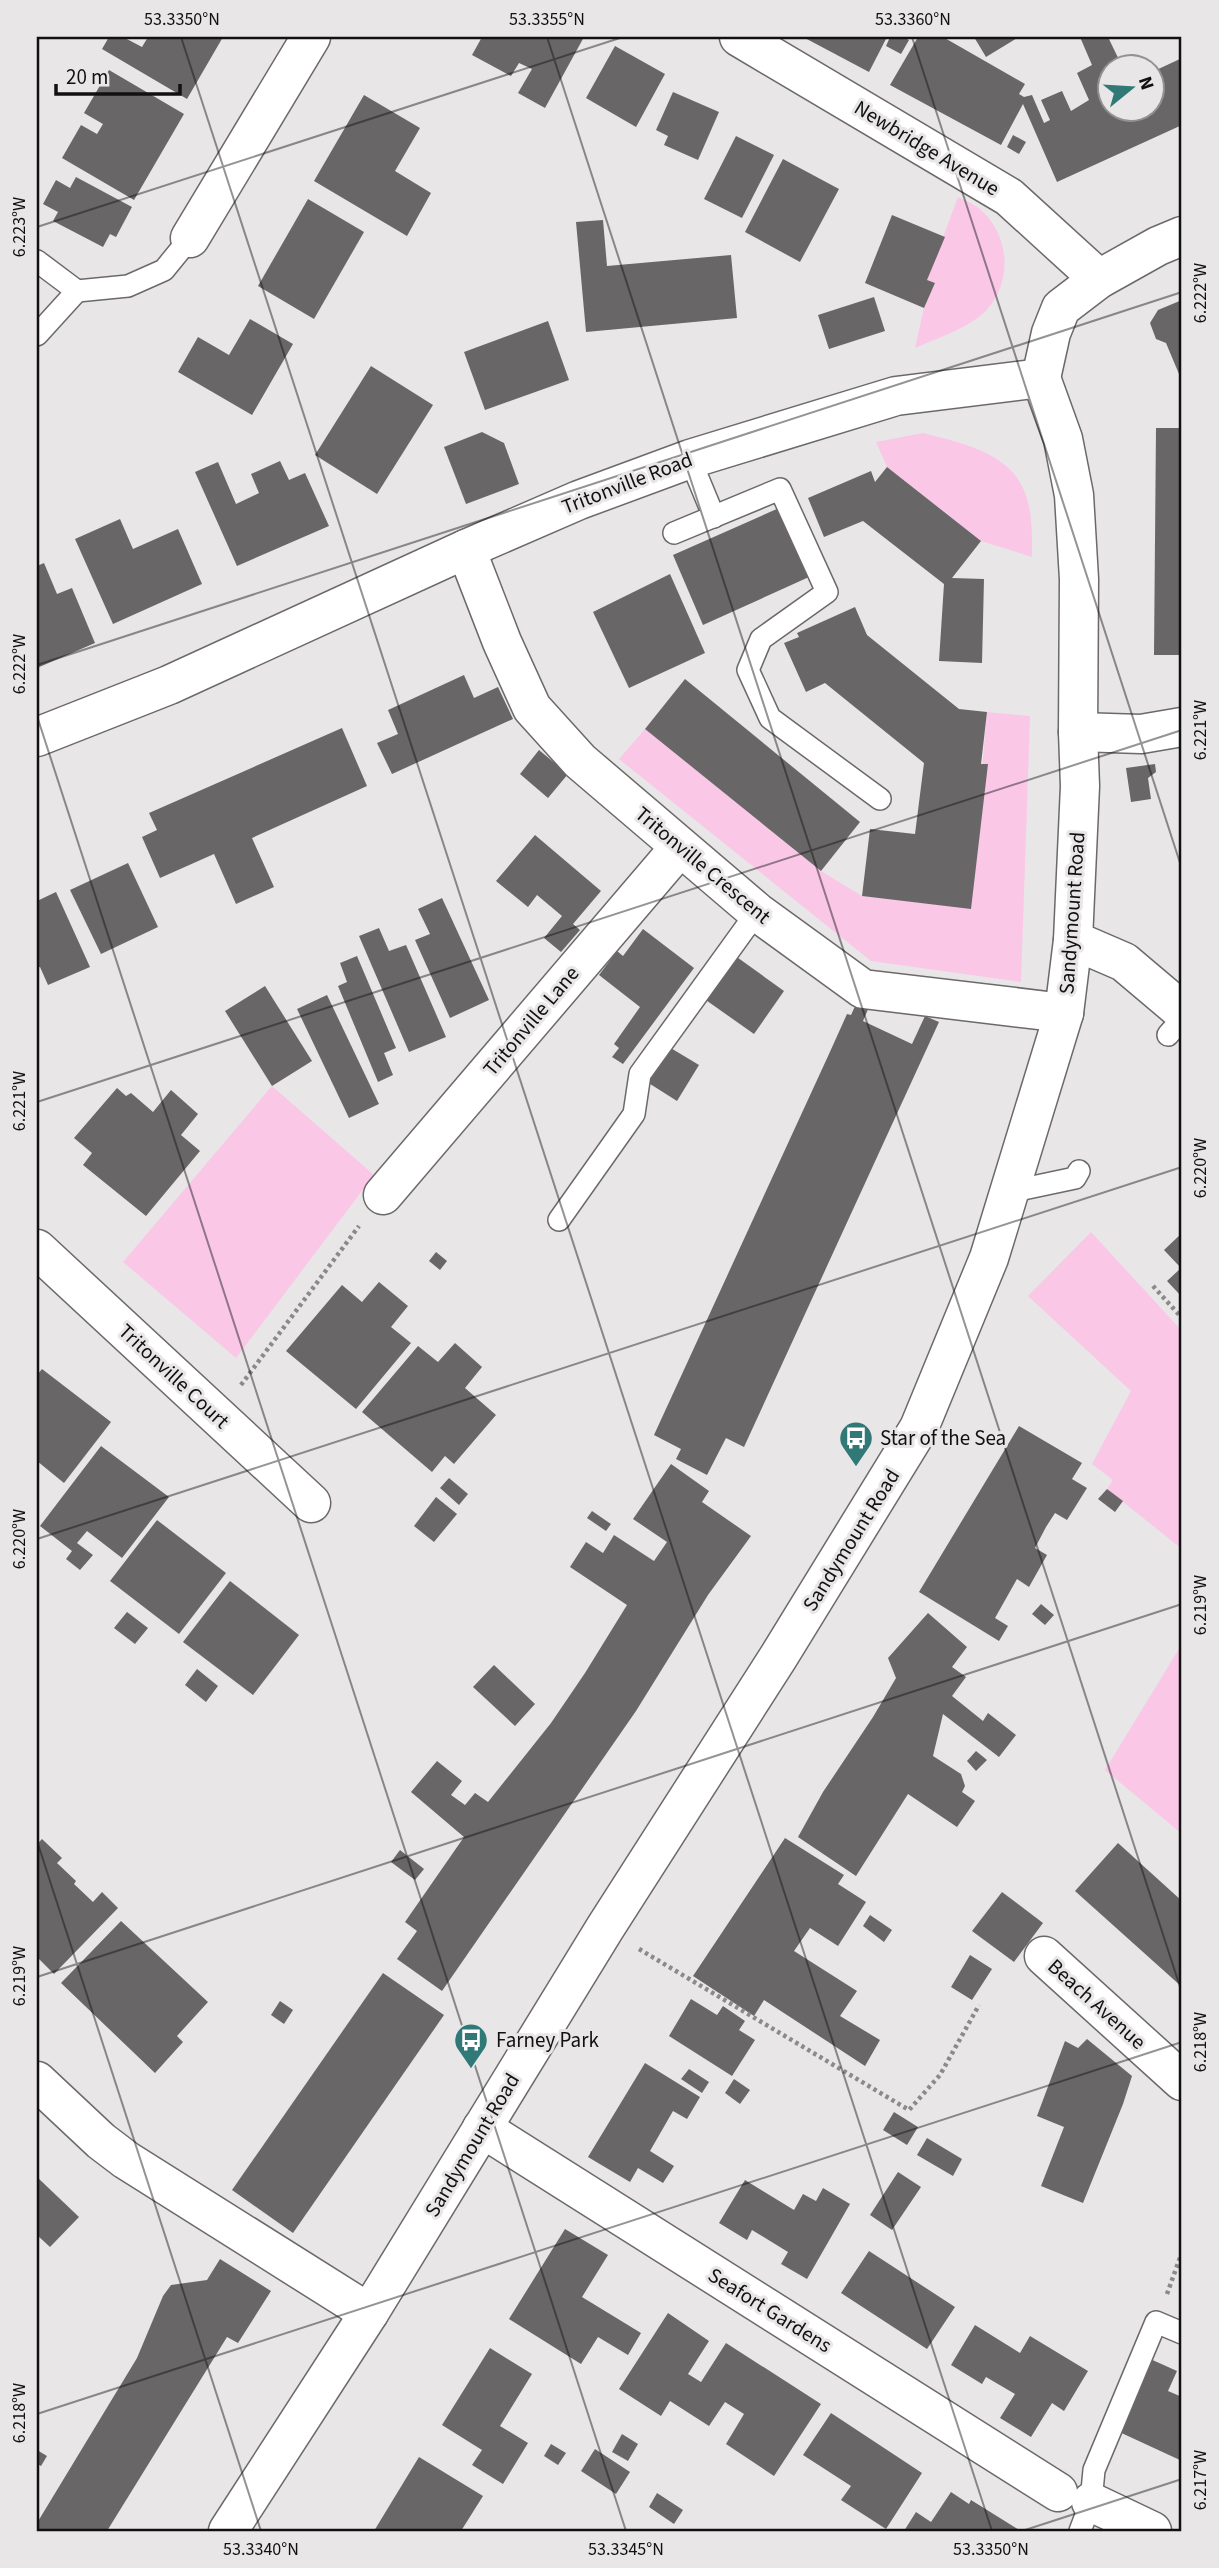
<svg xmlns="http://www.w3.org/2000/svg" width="1219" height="2568" font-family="'Source Sans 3',sans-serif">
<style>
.green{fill:#fac7e7}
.building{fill:#696668}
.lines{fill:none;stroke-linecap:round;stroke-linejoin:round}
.service-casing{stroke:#6c696a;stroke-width:24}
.minor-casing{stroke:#6c696a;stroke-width:41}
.tertiary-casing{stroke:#6c696a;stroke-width:41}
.path{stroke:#8b898a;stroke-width:4.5;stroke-dasharray:3.5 3.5;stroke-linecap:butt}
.service{stroke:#fff;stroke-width:21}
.minor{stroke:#fff;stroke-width:38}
.tertiary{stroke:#fff;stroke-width:38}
.ticks{fill:none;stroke:#121112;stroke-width:2;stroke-opacity:0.45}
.labels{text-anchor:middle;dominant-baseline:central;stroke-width:6;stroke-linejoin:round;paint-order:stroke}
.street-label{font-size:21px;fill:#121112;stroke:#e9e6e8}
.poi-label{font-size:21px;fill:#121112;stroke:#e9e6e8;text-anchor:start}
.neatline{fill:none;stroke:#121112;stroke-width:2.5}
.ticks-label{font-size:18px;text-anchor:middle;fill:#121112}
</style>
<rect width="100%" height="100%" fill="#e9e6e8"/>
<g class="green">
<path d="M958,197C966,201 976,205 982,211C1013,240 1012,291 979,317C960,331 935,339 915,348L924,308L935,283L927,280Z"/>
<path d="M923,433C957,442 1005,451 1022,486C1033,508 1032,534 1032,557L981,541L887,467L876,442Z"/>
<polygon points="987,712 1030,716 1021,982 871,961 619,759 645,729 821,871 862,896 970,908"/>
<polygon points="272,1086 374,1175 236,1358 123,1262"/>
<polygon points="1091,1232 1182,1331 1182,1549 1107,1489 1113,1480 1092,1464 1131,1391 1028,1296"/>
<polygon points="1182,1644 1182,1834 1105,1770"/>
</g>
<g class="building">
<polygon points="109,37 123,37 142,47 148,37 223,37 187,99 102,49"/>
<polygon points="482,37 584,37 545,108 518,93 532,69 519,63 511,76 472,55"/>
<polygon points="803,37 887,37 869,72"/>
<polygon points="890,37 903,37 909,40 901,54 886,46"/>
<polygon points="918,37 943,37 1025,84 1019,94 1024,97 1032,95 1044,123 1050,120 1041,100 1062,91 1071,111 1089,100 1077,73 1092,65 1080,37 1108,37 1122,66 1110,66 1110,108 1152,108 1152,72 1182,58 1182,125 1057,182 1023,104 1001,145 890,85"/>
<polygon points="974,37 1019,37 986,57"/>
<polygon points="615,46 665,74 636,127 586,98"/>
<polygon points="109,70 184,114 134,200 62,158 81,125 97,134 103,124 84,113"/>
<polygon points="673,92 719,112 698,160 664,145 668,136 656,130"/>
<polygon points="364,95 420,128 395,171 431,193 407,236 314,181"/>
<polygon points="1013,135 1026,142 1019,154 1007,147"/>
<polygon points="736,136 774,155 742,218 704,199"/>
<polygon points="783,159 839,189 800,262 745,232"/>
<polygon points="76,177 132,207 116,237 110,234 103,247 53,221 58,212 43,204 56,180 70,188"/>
<polygon points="308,199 364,232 314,319 258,286"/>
<polygon points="892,215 945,237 927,280 935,283 924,308 865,283"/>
<polygon points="603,220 607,266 731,255 737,318 586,332 576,222"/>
<polygon points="874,297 885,331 829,349 818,315"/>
<polygon points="1182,300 1182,377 1179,374 1166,343 1156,339 1150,323 1158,310"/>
<polygon points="250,319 293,344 252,415 178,372 198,337 229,355"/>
<polygon points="548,321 569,380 485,410 464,352"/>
<polygon points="371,366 433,405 377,494 315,455"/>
<polygon points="1156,428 1182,428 1182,655 1154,655"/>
<polygon points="482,432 504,443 519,484 466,504 444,447"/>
<polygon points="280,461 289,480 305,473 329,526 237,566 195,472 218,462 236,504 259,493 251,474"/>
<polygon points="887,467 981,541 952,578 984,579 982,663 939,661 944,584 863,521 824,537 808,498 871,471 875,482"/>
<polygon points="779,508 809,577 703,625 673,555"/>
<polygon points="120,519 133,549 178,529 202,584 113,624 75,539"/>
<polygon points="44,563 57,594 72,588 95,643 37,668 37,566"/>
<polygon points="670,574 705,653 629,688 593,612"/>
<polygon points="855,607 867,635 959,709 987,712 981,764 988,764 971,909 862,896 870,829 915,834 924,763 825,683 806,692 784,643 799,637 797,633"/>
<polygon points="464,675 474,698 498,687 513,719 392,774 377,743 398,734 388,710"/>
<polygon points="685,679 860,822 821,871 645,729"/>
<polygon points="342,728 367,786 252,838 274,887 236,904 214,854 160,878 142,837 157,830 149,813"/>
<polygon points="539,750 568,774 548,798 520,774"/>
<polygon points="1155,764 1156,772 1148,778 1151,799 1131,802 1126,768"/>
<polygon points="535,835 601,891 573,924 580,930 561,952 544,938 562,916 537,895 528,907 496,881"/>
<polygon points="128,863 158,927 101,954 70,890"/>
<polygon points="56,892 90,967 48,985 40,967 37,968 37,901"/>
<polygon points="442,898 489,1000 450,1018 415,940 430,934 418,909"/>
<polygon points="379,928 389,951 406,945 446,1037 409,1052 359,936"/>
<polygon points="643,929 694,968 623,1064 612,1057 619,1048 614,1044 640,1007 599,975 617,951 623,956"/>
<polygon points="734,955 784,991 754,1034 703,998"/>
<polygon points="357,956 396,1048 384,1053 393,1075 378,1082 338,986 347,982 340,963"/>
<polygon points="265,986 312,1061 272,1086 225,1011"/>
<polygon points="327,995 379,1104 349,1118 297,1009"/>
<polygon points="857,1002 869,1007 863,1021 912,1044 925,1016 939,1022 744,1447 726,1438 707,1475 676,1459 681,1449 654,1435 829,1054 847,1014 851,1015"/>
<polygon points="669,1047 699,1065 677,1101 647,1082"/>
<polygon points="117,1088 126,1096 131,1093 153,1112 171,1090 198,1114 181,1135 200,1151 146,1216 83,1165 92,1153 74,1138"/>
<polygon points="1182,1233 1182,1297 1167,1281 1181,1268 1164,1250"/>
<polygon points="436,1252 447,1261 440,1270 429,1261"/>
<polygon points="379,1282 408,1306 391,1327 411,1343 356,1409 286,1351 342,1285 362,1302"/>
<polygon points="455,1343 482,1367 465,1388 496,1415 454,1464 445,1456 432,1472 362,1412 418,1346 438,1362"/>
<polygon points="42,1369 111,1422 64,1483 37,1461 37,1375"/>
<polygon points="1019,1426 1082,1463 1072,1479 1087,1488 1067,1520 1055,1513 1046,1527 1035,1548 1047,1555 1029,1587 1017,1579 995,1618 1008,1626 999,1641 919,1592"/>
<polygon points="101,1446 169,1497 122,1558 87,1531 77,1543 93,1555 80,1570 66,1559 72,1551 40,1526"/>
<polygon points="671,1464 709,1491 702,1502 751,1536 708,1595 636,1711 442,1991 397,1959 417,1931 405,1922 464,1837 411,1792 437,1761 462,1781 451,1795 465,1805 475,1793 488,1802 551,1723 585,1673 627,1605 570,1567 586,1542 603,1553 614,1535 654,1561 667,1542 633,1519"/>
<polygon points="449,1478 468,1494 459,1505 440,1488"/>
<polygon points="1107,1489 1123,1501 1115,1512 1098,1499"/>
<polygon points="436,1497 457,1514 434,1542 414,1526"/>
<polygon points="592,1511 611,1524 606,1531 587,1518"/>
<polygon points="157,1520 226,1573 179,1634 110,1581"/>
<polygon points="230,1581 299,1635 253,1695 183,1642"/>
<polygon points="1041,1604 1054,1615 1045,1625 1032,1614"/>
<polygon points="127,1612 148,1628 135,1644 114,1628"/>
<polygon points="928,1613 967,1647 952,1667 966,1677 952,1696 983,1721 988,1713 1016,1735 999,1757 943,1714 933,1756 961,1774 965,1786 962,1792 975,1801 957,1827 908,1794 856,1876 798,1837 823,1792 873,1717 896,1678 888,1658"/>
<polygon points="494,1665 535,1704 515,1726 473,1687"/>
<polygon points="197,1669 218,1686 206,1702 185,1685"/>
<polygon points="976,1751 987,1760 976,1771 967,1761"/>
<polygon points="785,1838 844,1875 838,1884 866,1902 838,1946 810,1928 794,1951 857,1991 840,2016 880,2040 865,2066 764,2000 754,2016 693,1976"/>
<polygon points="42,1839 62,1858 57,1863 76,1881 74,1884 93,1902 102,1892 118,1908 54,1974 37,1957 37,1844"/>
<polygon points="1118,1843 1182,1901 1182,1987 1075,1891"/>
<polygon points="400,1850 424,1869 415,1880 391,1862"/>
<polygon points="1002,1892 1043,1923 1014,1962 972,1931"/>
<polygon points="870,1915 892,1930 884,1942 863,1926"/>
<polygon points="121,1921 208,2002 177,2036 183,2042 155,2073 61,1983"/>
<polygon points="970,1955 992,1969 972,2000 951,1987"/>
<polygon points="383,1973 444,2015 293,2233 232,2190"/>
<polygon points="691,1999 717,2015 723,2006 745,2021 739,2030 755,2040 732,2076 669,2036"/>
<polygon points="280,2001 293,2010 284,2024 271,2015"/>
<polygon points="1087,2039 1132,2076 1123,2104 1083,2203 1041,2186 1064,2127 1037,2116 1065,2041 1078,2048"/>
<polygon points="645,2063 700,2097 687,2119 673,2111 650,2151 674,2166 663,2183 638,2168 630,2182 588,2157"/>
<polygon points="689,2069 709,2082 702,2093 681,2079"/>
<polygon points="734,2079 750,2090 740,2104 725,2093"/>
<polygon points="894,2112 918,2127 907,2145 883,2130"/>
<polygon points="927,2138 962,2159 953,2176 917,2155"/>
<polygon points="898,2172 921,2187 892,2230 870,2215"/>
<polygon points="37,2177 79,2217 50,2247 37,2235"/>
<polygon points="745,2180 794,2210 803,2194 816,2201 823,2188 850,2204 807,2279 781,2264 788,2252 752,2230 747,2240 719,2223"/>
<polygon points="565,2229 608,2255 582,2297 641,2333 628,2355 598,2337 581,2364 509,2319"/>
<polygon points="869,2251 955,2307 927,2349 841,2293"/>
<polygon points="220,2259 271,2291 238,2343 227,2337 107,2531 37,2531 37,2523 137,2358 163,2296 171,2285 207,2280"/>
<polygon points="668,2313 709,2341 688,2374 701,2382 726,2343 821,2404 774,2476 726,2444 744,2414 725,2402 709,2426 670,2401 661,2416 619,2389"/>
<polygon points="975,2325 1020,2353 1030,2336 1088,2371 1064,2411 1052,2403 1031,2437 1000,2418 1015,2394 986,2377 982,2384 951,2365"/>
<polygon points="490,2348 532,2374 500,2426 528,2443 503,2484 472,2465 482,2450 442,2425"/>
<polygon points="1148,2358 1177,2371 1168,2391 1182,2397 1182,2461 1115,2430"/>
<polygon points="831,2413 922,2473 886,2529 841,2500 851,2486 803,2455"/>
<polygon points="622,2434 638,2444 628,2461 612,2452"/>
<polygon points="551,2444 566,2453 558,2465 544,2456"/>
<polygon points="595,2449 630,2472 616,2494 581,2471"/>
<polygon points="37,2450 47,2456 41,2466 37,2464"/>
<polygon points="419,2457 483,2496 461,2531 374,2531"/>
<polygon points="951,2492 969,2504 971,2500 1021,2531 904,2531 916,2512 931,2522"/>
<polygon points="657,2493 683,2510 674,2524 649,2507"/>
</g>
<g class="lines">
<g class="service-casing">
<g id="service">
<polyline points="37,261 77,291 37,335"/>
<polyline points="77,291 128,286 164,270 190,238"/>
<polyline points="690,459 714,517"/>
<polyline points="674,533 780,489 827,592 761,639 748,670 770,718 880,799"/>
<polyline points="1168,1035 1182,1019"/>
<polyline points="1009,1192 1075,1178 1079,1171"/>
<polyline points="559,1220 634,1114 640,1074 757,912"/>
<polyline points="1080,2531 1091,2502 1094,2470 1156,2322 1182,2333"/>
</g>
</g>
<g class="minor-casing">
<g id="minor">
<polyline points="190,238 311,37"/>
<polyline points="466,549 502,642 532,708 580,761 757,912 863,989 1064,1013"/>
<polyline points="1078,732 1141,734 1182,727"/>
<polyline points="1073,940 1124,962 1182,1011"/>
<polyline points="383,1195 680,847"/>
<polyline points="37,1249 311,1503"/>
<polyline points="1044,1956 1182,2081"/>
<polyline points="37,2081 101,2141 126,2160 369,2313"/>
<polyline points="482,2128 1058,2492"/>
<polyline points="1091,2502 1152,2531"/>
</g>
</g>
<g class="tertiary-casing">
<g id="tertiary">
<polyline points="739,37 1009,197 1099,279"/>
<polyline points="1041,378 1051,333 1061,308 1099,279 1158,246 1182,236"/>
<polyline points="37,737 169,685 466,549 579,500 690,459 896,396 1041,378"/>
<polyline points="228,2531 369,2313 605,1928 779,1656 919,1428 989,1258 1064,1013 1073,940 1080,786 1078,732 1079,579 1074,495 1063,439 1041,378"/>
</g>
</g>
<g class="path">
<polyline points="1153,1286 1182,1318"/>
<polyline points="241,1385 359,1226"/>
<polyline points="639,1949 909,2110 940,2075 979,2005"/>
<polyline points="1167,2294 1182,2252"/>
</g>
<use href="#service" class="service"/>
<use href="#minor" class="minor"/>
<use href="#tertiary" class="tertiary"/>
</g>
<path class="ticks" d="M181,37L992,2531M547,37L1182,1993M912,37L1182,869M37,227L623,37M37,665L1182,292M37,716L626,2531M37,1102L1182,730M37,1539L1182,1167M37,1841L261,2531M37,1977L1182,1604M37,2414L1182,2042M1022,2531L1182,2479"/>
<defs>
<g id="bus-pin" transform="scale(1.75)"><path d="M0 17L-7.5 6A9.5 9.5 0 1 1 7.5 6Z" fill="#317976" stroke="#e9e6e8"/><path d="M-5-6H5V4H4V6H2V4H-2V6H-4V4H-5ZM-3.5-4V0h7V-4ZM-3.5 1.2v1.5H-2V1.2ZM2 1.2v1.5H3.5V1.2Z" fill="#fff"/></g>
</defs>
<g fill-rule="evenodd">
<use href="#bus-pin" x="856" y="1438"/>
<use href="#bus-pin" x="471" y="2040"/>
</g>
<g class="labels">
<g class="street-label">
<text transform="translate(927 148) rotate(31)">Newbridge Avenue</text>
<text transform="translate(627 483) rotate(-21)">Tritonville Road</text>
<text transform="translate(703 865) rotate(40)">Tritonville Crescent</text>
<text transform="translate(1072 913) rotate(-86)">Sandymount Road</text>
<text transform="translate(531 1021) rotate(-50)">Tritonville Lane</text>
<text transform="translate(174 1376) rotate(43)">Tritonville Court</text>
<text transform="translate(851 1540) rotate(-58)">Sandymount Road</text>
<text transform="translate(1097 2004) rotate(42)">Beach Avenue</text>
<text transform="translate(472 2145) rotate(-59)">Sandymount Road</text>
<text transform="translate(770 2310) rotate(32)">Seafort Gardens</text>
</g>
<g class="poi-label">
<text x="880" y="1438">Star of the Sea</text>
<text x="496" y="2040">Farney Park</text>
</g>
</g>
<rect width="1219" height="2568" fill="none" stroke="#e9e6e8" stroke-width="77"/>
<g transform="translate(1131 88) rotate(72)"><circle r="33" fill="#e9e6e8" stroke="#939192" stroke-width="2"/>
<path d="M0-5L12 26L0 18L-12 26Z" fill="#317976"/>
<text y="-10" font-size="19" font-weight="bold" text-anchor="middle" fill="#121112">N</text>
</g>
<path d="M56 84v10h124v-10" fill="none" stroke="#121112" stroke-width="3.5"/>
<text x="66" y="84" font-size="21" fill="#121112" stroke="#e9e6e8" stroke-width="5" paint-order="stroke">20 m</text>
<rect x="38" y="38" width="1142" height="2492" class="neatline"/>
<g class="ticks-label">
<text x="182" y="25">53.3350°N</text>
<text x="547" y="25">53.3355°N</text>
<text x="913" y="25">53.3360°N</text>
<text transform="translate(19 227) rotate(-90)" y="6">6.223°W</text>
<text transform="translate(1200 293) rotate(-90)" y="6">6.222°W</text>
<text transform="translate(19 664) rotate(-90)" y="6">6.222°W</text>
<text transform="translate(1200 730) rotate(-90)" y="6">6.221°W</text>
<text transform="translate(19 1101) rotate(-90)" y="6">6.221°W</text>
<text transform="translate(1200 1168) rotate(-90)" y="6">6.220°W</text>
<text transform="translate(19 1539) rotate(-90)" y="6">6.220°W</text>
<text transform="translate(1200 1605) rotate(-90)" y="6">6.219°W</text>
<text transform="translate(19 1976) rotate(-90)" y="6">6.219°W</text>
<text transform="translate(1200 2042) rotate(-90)" y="6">6.218°W</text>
<text transform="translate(19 2413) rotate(-90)" y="6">6.218°W</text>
<text transform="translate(1200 2480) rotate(-90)" y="6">6.217°W</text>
<text x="261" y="2555">53.3340°N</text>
<text x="626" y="2555">53.3345°N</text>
<text x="991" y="2555">53.3350°N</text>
</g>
</svg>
